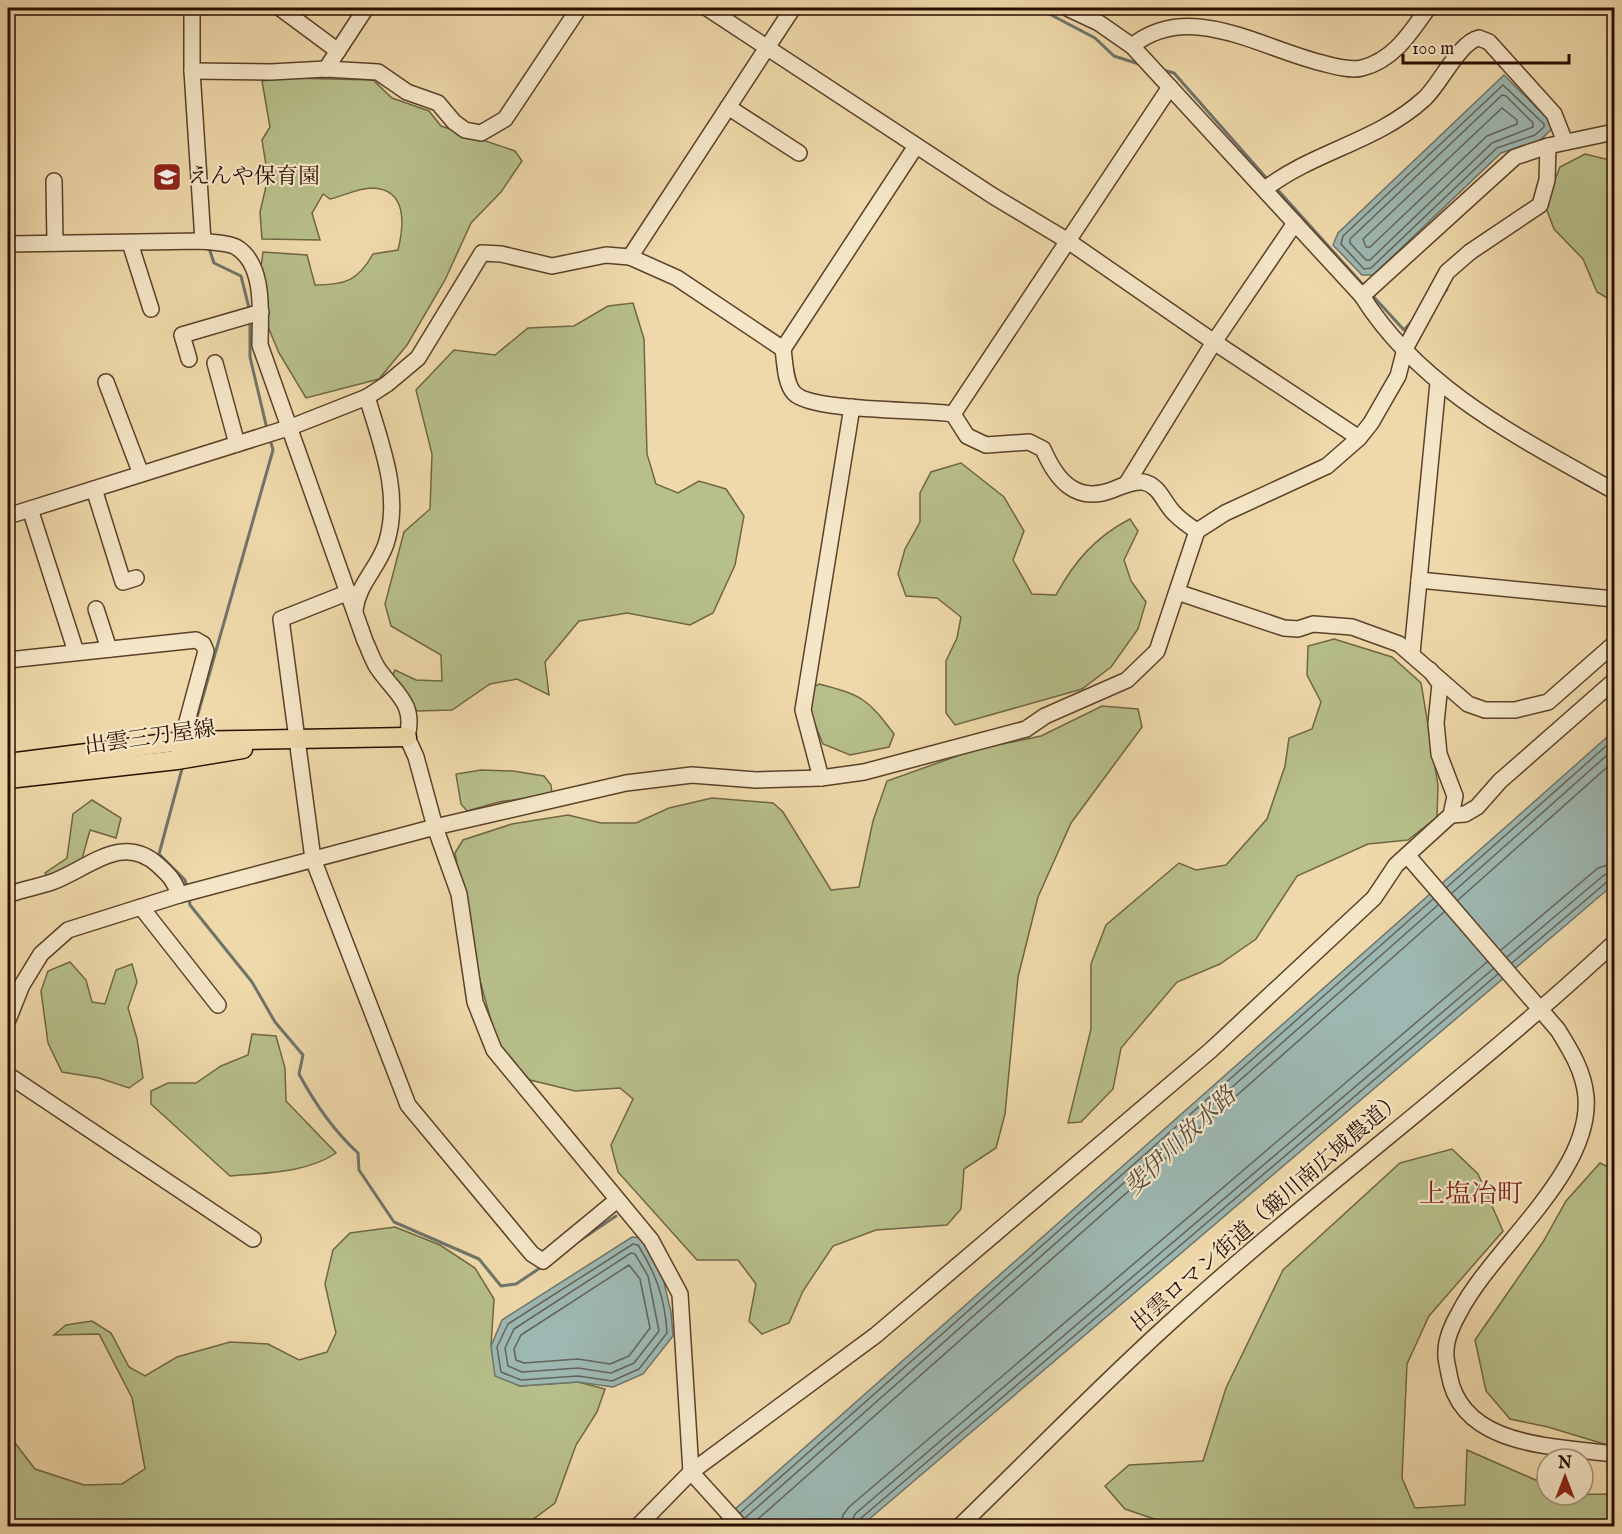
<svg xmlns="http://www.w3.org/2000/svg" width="1622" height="1534" font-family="'IM FELL English','Noto Serif JP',serif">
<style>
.green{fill:#b7bf8a;stroke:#706645;stroke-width:1.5}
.water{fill:#9db8b2;stroke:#6f746b;stroke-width:1.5}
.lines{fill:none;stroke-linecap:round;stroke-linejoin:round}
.shore{stroke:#646359;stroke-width:1.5}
.stream{stroke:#6f746b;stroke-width:3}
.minor-casing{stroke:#5b412a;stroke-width:18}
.major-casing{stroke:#2a0e00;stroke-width:21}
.minor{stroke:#f5e6c8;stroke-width:15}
.major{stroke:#efd9aa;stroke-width:18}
.labels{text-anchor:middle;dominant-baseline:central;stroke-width:4.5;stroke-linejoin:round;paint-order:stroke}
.poi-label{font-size:22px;fill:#2a0e00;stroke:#f5e6c8;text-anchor:start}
.street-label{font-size:22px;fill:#2a0e00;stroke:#f5e6c8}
.water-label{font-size:24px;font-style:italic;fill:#524a3e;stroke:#f5e6c8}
.quarter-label{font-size:26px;fill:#7a1f14;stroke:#f5e6c8}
</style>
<rect width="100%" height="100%" fill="#efd9aa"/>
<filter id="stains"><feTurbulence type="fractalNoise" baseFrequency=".00333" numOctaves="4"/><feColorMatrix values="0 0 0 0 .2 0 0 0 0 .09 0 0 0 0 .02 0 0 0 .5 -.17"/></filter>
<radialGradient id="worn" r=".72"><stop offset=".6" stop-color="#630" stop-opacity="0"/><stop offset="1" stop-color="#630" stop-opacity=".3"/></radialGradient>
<g class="green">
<path d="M289,78L373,80L392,98L429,111L441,126L515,151L522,161L501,192L471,223L445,280L407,345L379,379L306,398L279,353L266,322L267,297L260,275L263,252L307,255L315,285C345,285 358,281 373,254L398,250C404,226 408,189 372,188C359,188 343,196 330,199L323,194L312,213L320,240L262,239L260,212L268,178L262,140L270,127L262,81Z"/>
<polygon points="1585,154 1614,161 1614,302 1597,292 1583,259 1554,229 1545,205 1560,167"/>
<polygon points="633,303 644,339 647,454 656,484 678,493 699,481 726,489 744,516 735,565 713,613 690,625 627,613 579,621 545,662 549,695 517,679 490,684 452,710 417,711 392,677 395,670 416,680 442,681 441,655 391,626 385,604 404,532 430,509 432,454 416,390 454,350 495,355 528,328 574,326 608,306"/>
<path d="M961,463L1004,497L1024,531L1013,560L1032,594L1056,595C1074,562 1095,537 1130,519L1138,531L1124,560L1131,581L1146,602L1138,629L1111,667L1082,689L955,725L946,713V661L957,638L961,617L937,598L906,596L898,574L905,549L920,522V493L931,472Z"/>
<polygon points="1334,639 1392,657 1421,683 1438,785 1437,817 1408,840 1368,844 1297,876 1256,939 1220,964 1177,982 1121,1048 1113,1089 1081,1122 1068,1123 1091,1029 1091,964 1106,925 1179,863 1196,870 1226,865 1267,819 1285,766 1289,738 1312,729 1321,702 1307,675 1308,646"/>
<path d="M819,684C862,695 868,699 894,734L889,747L850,755L823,744L808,708V690Z"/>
<polygon points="1102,706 1138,709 1142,727 1071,823 1038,897 1018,977 1005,1114 996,1148 964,1169 961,1209 947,1225 876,1230 833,1246 803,1291 789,1323 762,1334 749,1321 756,1284 738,1260 697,1260 618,1172 611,1145 633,1099 620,1088 575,1091 526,1079 499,1049 474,959 455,853 463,840 512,824 568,815 601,823 636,823 669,808 712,798 773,803 783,812 831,890 859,887 873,821 887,781 974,750 1041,736"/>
<polygon points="481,770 513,771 544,776 551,785 552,794 499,802 467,811 461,804 456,774"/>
<polygon points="92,800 121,818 116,838 90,830 82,859 48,878 45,873 67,858 73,814"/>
<polygon points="70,962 86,980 92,1002 105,1004 116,970 132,964 137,982 128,1008 137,1039 143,1078 129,1088 99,1078 62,1072 48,1043 41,991 48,971"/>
<path d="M252,1034L276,1036L285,1068L286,1101L336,1153C307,1173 265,1173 230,1176L151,1104V1091L168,1083H196L221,1066L248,1055Z"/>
<polygon points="1452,1149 1478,1174 1503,1231 1429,1316 1407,1364 1402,1478 1415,1508 1465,1505 1467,1450 1547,1485 1547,1495 1614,1494 1614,1526 1175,1526 1125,1509 1105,1486 1129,1465 1203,1461 1226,1388 1283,1270 1400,1163"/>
<polygon points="1600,1163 1614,1170 1614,1447 1548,1427 1510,1419 1486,1391 1475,1340 1543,1242 1566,1201"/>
<polygon points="395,1227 440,1245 475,1268 494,1299 491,1346 520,1386 578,1382 605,1389 597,1412 576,1445 555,1503 524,1526 8,1526 8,1434 35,1469 84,1485 122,1484 145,1469 132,1398 99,1334 54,1335 66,1325 92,1321 111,1333 129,1367 145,1376 177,1357 230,1342 268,1344 299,1360 327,1352 336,1333 325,1284 333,1250 350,1233"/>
</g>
<g class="water">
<polygon points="1504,75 1555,126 1539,141 1501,153 1373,275 1362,275 1333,245 1338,233"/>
<polygon points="1614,731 1614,884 861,1526 716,1526"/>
<polygon points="632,1237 641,1238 661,1270 671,1312 673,1336 643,1374 613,1387 578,1382 520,1386 495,1376 491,1346 502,1320"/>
</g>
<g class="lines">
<g class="shore">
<polygon points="1503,85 1544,124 1544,127 1535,135 1497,148 1371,268 1364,269 1341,244 1343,236"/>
<polygon points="1502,95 1506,96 1533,123 1533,127 1492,143 1370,260 1366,260 1350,243 1350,239"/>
<polygon points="1502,108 1517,120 1517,124 1487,136 1370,247 1366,247 1363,239"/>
<polyline points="1447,887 1614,739"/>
<polyline points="1452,893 1614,749"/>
<polyline points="1458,900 1614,761"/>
<polyline points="1501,950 1598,868 1614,863"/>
<polyline points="1507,957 1604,875 1614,872"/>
<polyline points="1512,963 1608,881 1614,879"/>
<path d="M633,1244L638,1245C656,1274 665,1298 667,1333L639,1369L612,1381L578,1376L521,1380L501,1372L497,1347L508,1324Z"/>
<polygon points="631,1253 635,1254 648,1276 659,1331 634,1363 611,1373 578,1368 522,1372 508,1366 505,1348 514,1329"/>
<polygon points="629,1265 640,1279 650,1328 629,1356 610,1364 578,1359 524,1363 516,1360 514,1349 521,1335"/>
<polyline points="740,1513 1433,899"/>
<polyline points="745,1518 1438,905"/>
<polyline points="750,1526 1444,912"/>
<polyline points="841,1526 843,1515 849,1507 1487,962"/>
<polyline points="850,1526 855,1514 1493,969"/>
<polyline points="857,1526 860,1519 1498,974"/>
</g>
<g class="stream">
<polyline points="1038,8 1095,38 1114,56 1139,64"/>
<polyline points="1163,70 1174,73 1269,181"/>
<polyline points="1276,188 1366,288"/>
<polyline points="209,248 214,263 241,276 250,312"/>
<polyline points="1372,295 1404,330 1414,319"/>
<polyline points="1441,298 1447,289"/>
<polyline points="250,321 250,357 267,429"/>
<polyline points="192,735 273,450 270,439"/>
<polyline points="183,765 159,854 185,880 187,888"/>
<path d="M189,898L190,905L252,982L275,1022L303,1055L299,1074C314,1102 334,1131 358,1153L359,1170L394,1222L479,1259L501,1286L516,1284L543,1266"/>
<polyline points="576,1243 616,1216"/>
</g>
<g class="minor-casing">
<g id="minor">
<polyline points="192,8 192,71 203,241"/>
<polyline points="280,8 338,51"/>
<polyline points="707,8 993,196 1068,241 1214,342 1359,438"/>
<path d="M1067,8L1099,23L1132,46L1362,296C1420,389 1522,439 1614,491"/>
<path d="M1132,46C1189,0 1260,48 1322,63C1334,66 1350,71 1362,68C1394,60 1411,32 1428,8"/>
<polyline points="326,69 366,8"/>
<polyline points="192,71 271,72 326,69 378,72 407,92 438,103 454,122 465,130 481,133 505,119 579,8"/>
<polyline points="728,107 799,153"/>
<polyline points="54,181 55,243"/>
<path d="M1265,189C1314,151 1377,142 1424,99C1440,85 1459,42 1479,38L1489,42L1554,114L1565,142"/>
<polyline points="130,243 151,309"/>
<path d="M8,244L203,241C213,243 227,242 236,247C266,265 260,315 260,345L365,641C369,649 372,659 377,667C394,693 416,702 407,737L416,757L435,827L459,894L475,1002L494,1050L651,1240L680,1294L691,1472L740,1526"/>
<polyline points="630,257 793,8"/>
<polyline points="1362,296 1515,157 1548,146 1614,132"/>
<polyline points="783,349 916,146"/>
<polyline points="189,359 182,335 261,312"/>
<polyline points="215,363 237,444"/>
<polyline points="106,382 141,474"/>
<polyline points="953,414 1170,87"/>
<polyline points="1127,483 1214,342 1295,223"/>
<polyline points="94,489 123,582 136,578"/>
<polyline points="30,509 76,652"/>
<path d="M8,516L291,427L367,397L387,384L418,358L482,253L501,254L552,266L606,255L630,257L677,278L783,349C785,363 785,383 794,393C811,412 923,409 953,414L967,436L986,445L1029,442L1043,449C1056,479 1075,504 1112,490C1122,486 1132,481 1143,482C1160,485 1164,504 1175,514C1181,520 1189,526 1197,531"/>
<polyline points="1419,580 1614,599"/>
<polyline points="349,592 281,619 313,859 408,1105 532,1254 543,1261 617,1200"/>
<polyline points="1177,592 1284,628 1298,629 1313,624 1352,627 1399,644 1468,704 1485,710 1515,710 1548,702 1614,644"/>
<polyline points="96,609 109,649"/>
<path d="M355,610C358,584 378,568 386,544C402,495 381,444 367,397"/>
<polyline points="1412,653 1438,383"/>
<polyline points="8,660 196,640 203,644 206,651 179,751"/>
<polyline points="821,778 803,710 852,407"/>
<polyline points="1451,815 1465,814 1477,807 1500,781 1614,681"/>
<path d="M1407,855L1558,1030C1571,1051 1584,1072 1586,1097C1592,1173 1492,1248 1459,1313C1453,1323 1446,1339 1446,1351C1445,1358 1448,1367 1449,1374C1461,1448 1556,1446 1614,1454"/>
<path d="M8,895C22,889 38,887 52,882C88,869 122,832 158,865C169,875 175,881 179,895"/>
<polyline points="141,907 218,1005"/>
<polyline points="8,1020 22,985 41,954 68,930 179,895 435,827 626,783 692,775 756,780 821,778 864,772 1026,729 1045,716 1127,680 1157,651 1197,531 1225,513 1327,466 1359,438 1371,423 1398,376 1405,349 1447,272 1470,252 1540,205 1547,180 1548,146"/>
<polyline points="8,1075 253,1239"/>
<polyline points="638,1526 691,1472 876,1335 1211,1050 1374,898 1396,865 1451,815 1455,796 1439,754 1436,723 1440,684 1430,670"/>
<path d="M960,1526C1028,1460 1094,1392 1164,1328C1310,1194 1470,1077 1614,943"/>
</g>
</g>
<g class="major-casing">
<g id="major">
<polyline points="8,763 182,741 407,737"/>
<polyline points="8,779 177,760 243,749"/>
</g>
</g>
<use href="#minor" class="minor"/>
<use href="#major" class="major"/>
</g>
<defs>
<g id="school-square" transform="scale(1.5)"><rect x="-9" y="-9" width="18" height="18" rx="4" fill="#8f2418" stroke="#f5e6c8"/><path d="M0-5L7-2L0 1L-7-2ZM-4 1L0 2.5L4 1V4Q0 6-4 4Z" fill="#fff"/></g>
</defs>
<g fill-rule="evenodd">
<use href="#school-square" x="167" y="177"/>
</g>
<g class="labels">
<g class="poi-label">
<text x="188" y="177">えんや保育園</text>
</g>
<g class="street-label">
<text transform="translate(150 738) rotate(-8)">出雲三刀屋線</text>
<text transform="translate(1267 1212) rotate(-41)">出雲ロマン街道（簸川南広域農道）</text>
</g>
<g class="water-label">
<text transform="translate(1181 1142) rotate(-44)">斐伊川放水路</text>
</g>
<g class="quarter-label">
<text x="1471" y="1194">上塩冶町</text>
</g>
</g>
<rect width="1622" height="1534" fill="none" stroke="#efd9aa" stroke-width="30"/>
<rect x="9" y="9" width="1604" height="1516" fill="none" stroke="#2a0e00" stroke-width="3"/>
<rect x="15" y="15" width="1592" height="1504" fill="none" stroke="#2a0e00" stroke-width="1.5"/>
<g transform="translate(1565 1477)"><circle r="28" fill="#f5e6c8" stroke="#a49078" stroke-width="1.5"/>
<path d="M0-4.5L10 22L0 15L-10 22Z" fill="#8f2418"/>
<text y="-9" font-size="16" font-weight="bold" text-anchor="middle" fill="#2a0e00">N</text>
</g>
<path d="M1403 54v9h166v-9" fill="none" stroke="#2a0e00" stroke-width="3"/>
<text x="1412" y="54" font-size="18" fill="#2a0e00" stroke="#f5e6c8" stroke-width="4.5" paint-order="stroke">100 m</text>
<rect width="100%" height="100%" filter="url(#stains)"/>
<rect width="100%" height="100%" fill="url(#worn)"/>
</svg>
